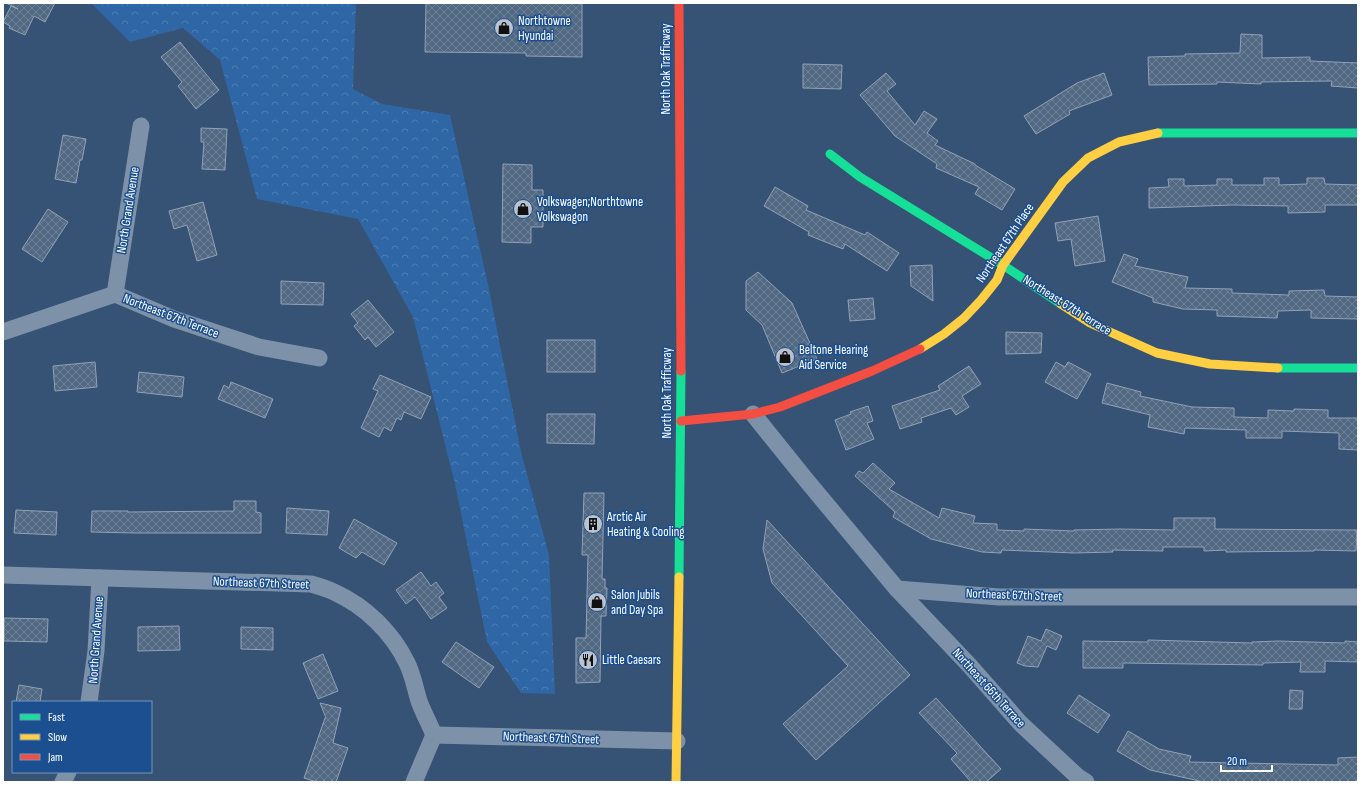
<svg xmlns="http://www.w3.org/2000/svg" width="1361" height="785" font-family="'Sofia Sans Condensed',sans-serif">
<style>
.forest{fill:url(#forest-crowns)}
.building{fill:url(#building-cross-hatch);stroke:#92a2b6}
.lines{fill:none;stroke-linecap:round;stroke-linejoin:round}
.street{stroke:#7d92a8;stroke-width:17}
.fast{stroke:#16e098;stroke-width:9}
.slow{stroke:#ffcf43;stroke-width:9}
.jam{stroke:#f24e42;stroke-width:9}
.labels{text-anchor:middle;dominant-baseline:central;stroke-width:3;stroke-linejoin:round;paint-order:stroke}
.poi-label{font-size:13px;fill:#fff;stroke:#1b4f8f;text-anchor:start}
.street-label{font-size:13px;fill:#fff;stroke:#1b4f8f}
</style>
<defs>
<pattern id="forest-crowns" width="20" height="18" patternUnits="userSpaceOnUse"><rect width="20" height="18" fill="#2f66a5"/><path d="M2 6a3 3 0 1 1 6 0M12 15a3 3 0 1 1 6 0" fill="none" stroke="#4e7db2"/></pattern>
<pattern id="building-cross-hatch" width="8" height="8" patternUnits="userSpaceOnUse"><rect width="8" height="8" fill="#526984"/><path d="M0 0l8 8M0 8l8-8" fill="none" stroke="#6c8096"/></pattern>
</defs>
<rect width="100%" height="100%" fill="#365274"/>
<polygon class="forest" points="91,3 356,3 353,89 382,104 450,115 489,289 521,452 549,555 555,694 521,693 487,642 455,484 413,317 358,219 257,199 220,60 183,28 130,42"/>
<g class="building">
<polygon points="6,3 55,3 45,22 34,16 25,35 9,28 10,26 3,22 11,6 18,9"/>
<polygon points="426,3 582,3 582,57 526,56 526,53 425,52"/>
<polygon points="1241,34 1262,35 1262,58 1310,57 1310,61 1358,63 1358,88 1331,86 1332,81 1261,82 1261,84 1217,82 1217,84 1149,85 1148,57 1185,56 1185,54 1240,53"/>
<polygon points="180,42 219,90 196,109 178,86 182,82 161,57"/>
<polygon points="803,64 842,65 841,89 803,88"/>
<polygon points="886,73 896,84 887,91 915,125 924,111 937,119 927,133 938,141 935,145 975,164 975,165 1015,189 1002,210 975,194 979,187 936,168 937,164 895,136 860,95"/>
<polygon points="1104,73 1112,95 1069,111 1070,114 1036,134 1024,116 1077,83"/>
<polygon points="201,128 227,129 225,170 202,169 204,142 201,142"/>
<polygon points="63,135 86,139 82,160 80,160 76,183 55,179"/>
<polygon points="503,164 532,165 532,190 543,190 543,227 531,227 531,243 502,242"/>
<polygon points="1264,178 1279,178 1279,185 1307,184 1307,178 1324,178 1325,184 1358,185 1358,205 1325,205 1325,212 1288,213 1288,206 1233,205 1149,208 1149,188 1169,187 1168,179 1184,179 1184,186 1217,185 1217,179 1232,179 1232,185 1264,185"/>
<polygon points="775,187 808,206 806,210 865,235 867,232 899,253 887,271 845,244 843,249 808,235 809,232 764,206"/>
<polygon points="203,202 217,255 197,261 187,225 174,229 169,211"/>
<polygon points="48,209 68,222 42,262 22,249"/>
<polygon points="1098,216 1105,261 1075,266 1071,239 1058,241 1055,223"/>
<polygon points="1124,254 1138,259 1135,266 1188,277 1185,288 1232,289 1232,293 1289,295 1289,291 1324,290 1325,296 1358,297 1358,319 1311,318 1311,310 1278,311 1277,318 1217,316 1217,310 1183,309 1153,302 1153,298 1112,282"/>
<polygon points="932,265 933,301 911,286 910,266"/>
<polygon points="758,272 792,303 817,359 782,373 762,325 746,310 746,281"/>
<polygon points="281,281 324,283 323,305 281,304"/>
<polygon points="873,298 875,319 850,321 848,300"/>
<polygon points="368,300 394,332 376,347 368,337 365,340 354,326 358,323 351,314"/>
<polygon points="1006,332 1042,333 1041,353 1006,354"/>
<rect x="547" y="340" width="48" height="32"/>
<polygon points="95,362 97,387 55,391 53,366"/>
<polygon points="1056,362 1065,367 1068,362 1091,374 1077,399 1045,382"/>
<polygon points="969,366 981,384 962,396 969,407 956,415 951,408 921,418 922,422 900,429 892,406 940,390 938,386"/>
<polygon points="139,372 184,377 182,397 137,392"/>
<polygon points="380,375 431,397 421,419 404,412 401,420 397,418 391,431 384,427 379,437 361,428 378,391 373,389"/>
<polygon points="231,382 273,399 265,418 218,399 224,385 229,388"/>
<polygon points="1107,383 1141,392 1140,396 1192,407 1234,408 1234,417 1268,418 1268,410 1294,411 1294,409 1328,410 1328,418 1358,418 1358,450 1339,449 1339,433 1282,431 1282,438 1246,438 1246,430 1185,428 1184,434 1148,427 1150,415 1102,403"/>
<polygon points="868,406 873,421 867,423 874,439 846,450 835,420 851,414 850,412"/>
<polygon points="547,414 595,414 594,444 547,443"/>
<polygon points="873,463 895,483 889,489 939,518 942,508 975,516 973,523 997,524 997,530 1024,531 1024,529 1074,531 1074,530 1120,529 1174,530 1174,518 1215,518 1215,529 1357,530 1356,551 1314,550 1314,551 1226,552 1226,550 1204,551 1204,547 1163,547 1163,551 1112,550 1113,552 1074,553 1002,550 1001,553 982,552 931,539 893,517 895,512 855,476 859,471 863,473"/>
<polygon points="584,493 604,493 602,579 605,579 605,588 607,588 606,616 601,616 600,682 576,683 576,638 586,638 588,555 582,555"/>
<polygon points="234,501 256,501 256,512 261,513 261,533 135,533 91,532 92,511 128,511 128,512 234,511"/>
<polygon points="287,508 329,511 327,535 286,533"/>
<polygon points="16,510 57,512 56,535 14,533"/>
<polygon points="354,519 397,543 384,565 362,552 356,558 339,548"/>
<polygon points="767,520 910,675 816,760 783,724 848,666 772,583 763,549"/>
<polygon points="421,572 431,586 436,582 444,593 439,597 447,608 431,619 415,597 406,604 396,590"/>
<polygon points="4,618 48,619 47,642 4,641"/>
<polygon points="179,626 180,650 138,651 138,627"/>
<polygon points="241,627 273,628 273,650 241,649"/>
<polygon points="1046,629 1062,636 1056,650 1047,646 1038,667 1025,666 1017,663 1028,636 1041,641"/>
<polygon points="1148,640 1252,643 1252,642 1278,641 1345,643 1345,641 1358,642 1358,662 1325,661 1325,672 1300,672 1301,662 1263,663 1263,665 1123,663 1123,668 1083,668 1083,641 1148,642"/>
<polygon points="456,642 494,667 479,688 442,662"/>
<polygon points="323,654 338,691 318,699 303,663"/>
<polygon points="19,685 42,689 40,702 16,702"/>
<polygon points="1290,690 1303,691 1302,709 1289,709"/>
<polygon points="1079,695 1110,715 1098,733 1067,713"/>
<polygon points="936,698 1001,769 986,782 971,782 951,759 957,753 919,713"/>
<polygon points="320,703 341,708 333,743 348,748 336,782 317,782 304,778 325,718 326,718"/>
<polygon points="1128,731 1159,749 1191,756 1189,762 1338,765 1338,758 1358,757 1358,782 1204,782 1150,770 1117,751"/>
</g>
<g class="lines">
<g class="street">
<polyline points="115,294 141,126"/>
<polyline points="3,332 115,294 174,319 259,347 319,358"/>
<polyline points="753,414 807,481 897,589 970,666 1020,723 1078,777 1086,782"/>
<path d="M3,575L311,584C318,586 326,588 334,592C365,606 392,632 407,663C413,675 415,688 419,701C423,712 429,723 434,735"/>
<polyline points="897,589 999,597 1358,597"/>
<polyline points="89,702 96,651 100,578"/>
<polyline points="434,735 677,741"/>
<polyline points="63,782 68,772"/>
<polyline points="414,782 434,735"/>
</g>
<g class="fast">
<polyline points="1158,133 1358,133"/>
<polyline points="830,154 860,177 1003,265 1061,304"/>
<polyline points="1278,368 1358,368"/>
<polyline points="679,577 681,371"/>
</g>
<g class="slow">
<polyline points="1061,304 1090,323 1157,353 1210,364 1278,368"/>
<polyline points="920,349 944,334 964,318 981,300 997,280 1003,265 1063,182 1088,158 1119,142 1158,133"/>
<polyline points="676,782 679,577"/>
</g>
<g class="jam">
<polyline points="679,3 681,371"/>
<polyline points="681,421 753,414 780,407 872,371 920,349"/>
</g>
</g>
<defs>
<g id="shop-disc" transform="scale(1)"><circle r="9.5" fill="#b9c2ce" stroke="#1b4f8f"/><path d="M-5-2.5h2.3a2.7 3.5 0 0 1 5.4 0H5L5.5 6h-11ZM-1.5-2.5h3a1.5 2.3 0 0 0-3 0Z" fill="#111"/></g>
<g id="building-disc" transform="scale(1)"><circle r="9.5" fill="#b9c2ce" stroke="#1b4f8f"/><path d="M-4-6H4V6H1V3H-1V6H-4ZM-2.5-4.3h1.7v1.8h-1.7ZM.8-4.3h1.7v1.8H.8ZM-2.5-1h1.7V.8h-1.7ZM.8-1h1.7V.8H.8Z" fill="#111"/></g>
<g id="restaurant-disc" transform="scale(1)"><circle r="9.5" fill="#b9c2ce" stroke="#1b4f8f"/><path d="M-5-6h1v4h1v-4h1v4h1v-4h1v5L-1.5 .5V6h-2V.5L-5-1ZM5-6V6H3V1.5H1.5Q1.5-4 5-6Z" fill="#111"/></g>
</defs>
<g fill-rule="evenodd">
<use href="#shop-disc" x="504" y="28"/>
<use href="#shop-disc" x="523" y="209"/>
<use href="#shop-disc" x="785" y="357"/>
<use href="#building-disc" x="593" y="524"/>
<use href="#shop-disc" x="597" y="602"/>
<use href="#restaurant-disc" x="588" y="660"/>
</g>
<g class="labels">
<g class="poi-label">
<text x="518" y="21">Northtowne<tspan x="518" dy="15">Hyundai</tspan></text>
<text x="537" y="202">Volkswagen;Northtowne<tspan x="537" dy="15">Volkswagon</tspan></text>
<text x="799" y="350">Beltone Hearing<tspan x="799" dy="15">Aid Service</tspan></text>
<text x="607" y="517">Arctic Air<tspan x="607" dy="15">Heating &amp; Cooling</tspan></text>
<text x="611" y="595">Salon Jubils<tspan x="611" dy="15">and Day Spa</tspan></text>
<text x="602" y="660">Little Caesars</text>
</g>
<g class="street-label">
<text transform="translate(666 69) rotate(-90)">North Oak Trafficway</text>
<text transform="translate(128 210) rotate(-81)">North Grand Avenue</text>
<text transform="translate(1005 243) rotate(-56)">Northeast 67th Place</text>
<text transform="translate(1067 305) rotate(32)">Northeast 67th Terrace</text>
<text transform="translate(171 316) rotate(21)">Northeast 67th Terrace</text>
<text transform="translate(667 393) rotate(-90)">North Oak Trafficway</text>
<text transform="translate(261 583) rotate(2)">Northeast 67th Street</text>
<text transform="translate(1014 595) rotate(2)">Northeast 67th Street</text>
<text transform="translate(96 640) rotate(-86)">North Grand Avenue</text>
<text transform="translate(989 688) rotate(48)">Northeast 66th Terrace</text>
<text transform="translate(551 738) rotate(2)">Northeast 67th Street</text>
</g>
</g>
<rect width="1361" height="785" fill="none" stroke="#ffffff" stroke-width="8"/>
<rect x="12" y="701" width="140" height="72" fill="#1b4f8f" stroke="#7695bc"/>
<rect x="20" y="714" width="20" height="6" fill="#16e098" stroke="#7695bc"/>
<text x="48" y="721" font-size="12" fill="#ffffff">Fast</text>
<rect x="20" y="734" width="20" height="6" fill="#ffcf43" stroke="#7695bc"/>
<text x="48" y="741" font-size="12" fill="#ffffff">Slow</text>
<rect x="20" y="754" width="20" height="6" fill="#f24e42" stroke="#7695bc"/>
<text x="48" y="761" font-size="12" fill="#ffffff">Jam</text>
<path d="M1221 765v6h51v-6" fill="none" stroke="#ffffff" stroke-width="2"/>
<text x="1227" y="765" font-size="12" fill="#ffffff" stroke="#1b4f8f" stroke-width="3" paint-order="stroke">20 m</text>
</svg>
